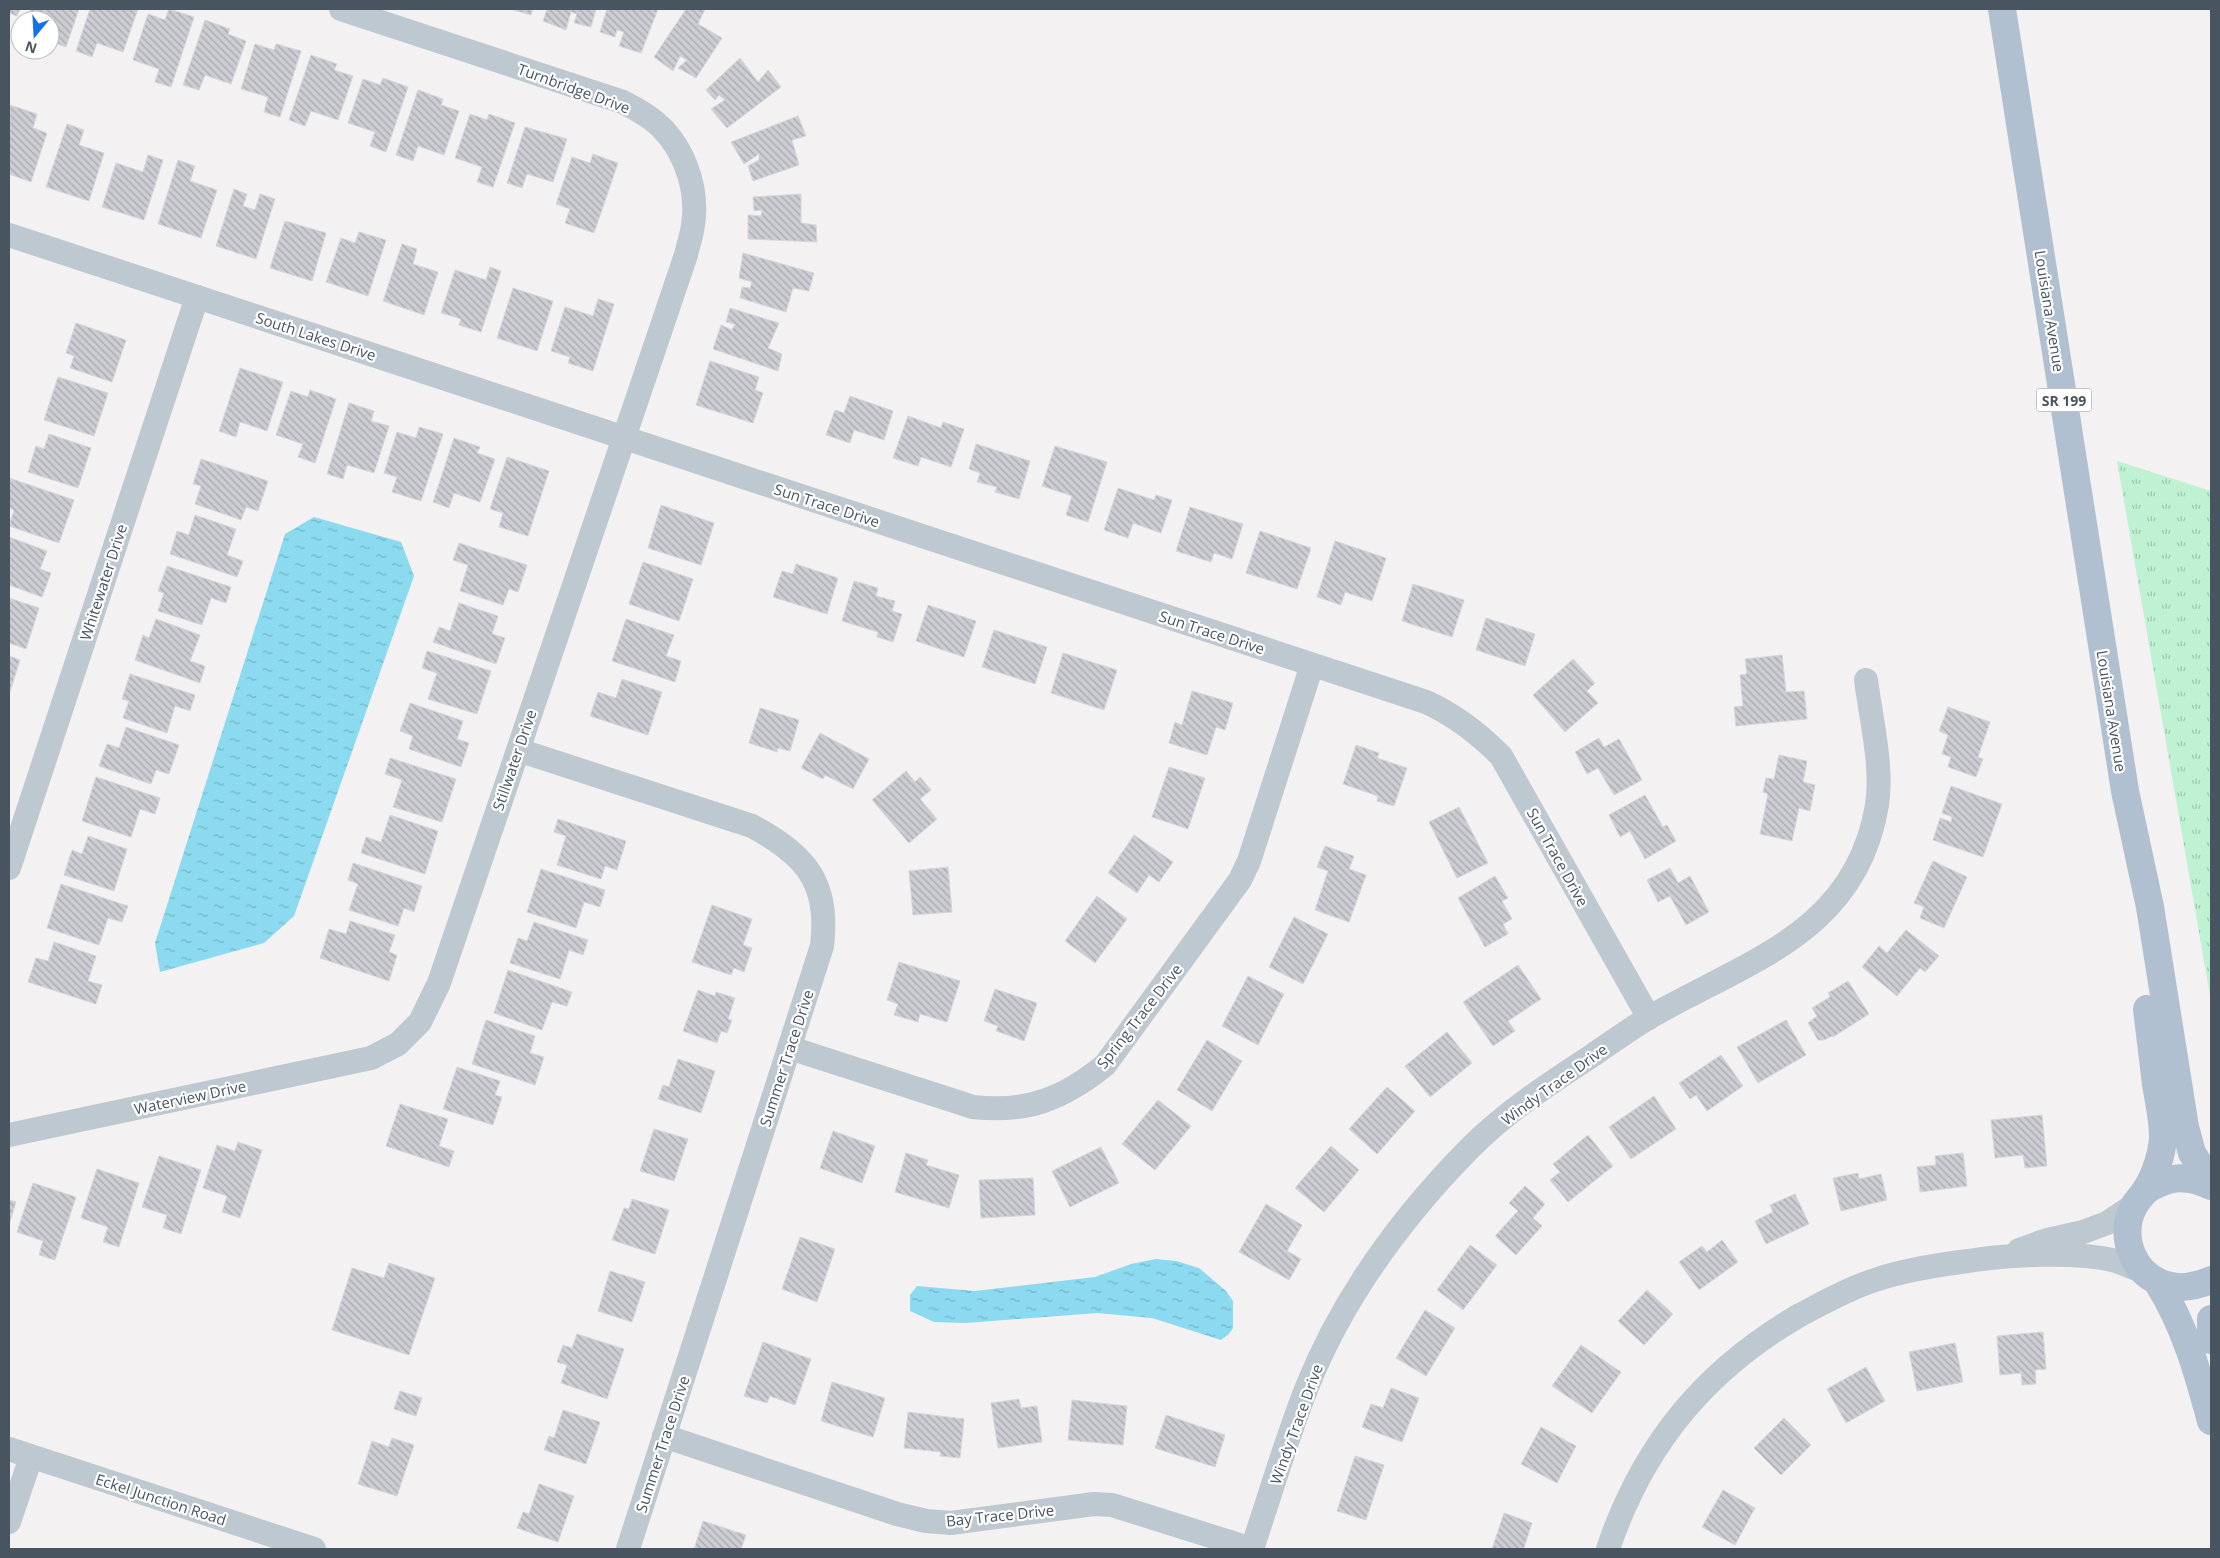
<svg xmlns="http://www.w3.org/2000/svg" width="2220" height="1558" font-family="'Open Sans',sans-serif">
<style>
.park{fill:url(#park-tufts)}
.water{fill:url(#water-ripples)}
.building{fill:url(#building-back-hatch);stroke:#d5d7dc}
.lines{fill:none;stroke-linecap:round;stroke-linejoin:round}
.street{stroke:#bec8d0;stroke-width:24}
.primary{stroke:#b0c0d0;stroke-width:28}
.labels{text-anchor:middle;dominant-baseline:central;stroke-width:4.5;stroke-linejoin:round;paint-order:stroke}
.shield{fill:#fff;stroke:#7f878f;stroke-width:1}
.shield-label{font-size:14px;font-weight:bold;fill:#48545f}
.street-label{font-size:15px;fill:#48545f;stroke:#fff}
</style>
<defs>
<pattern id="park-tufts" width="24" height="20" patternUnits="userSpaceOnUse" patternTransform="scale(1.25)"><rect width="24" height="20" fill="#bff1d3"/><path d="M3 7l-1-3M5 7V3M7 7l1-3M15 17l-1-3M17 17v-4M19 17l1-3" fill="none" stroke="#9dc6ae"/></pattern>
<pattern id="water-ripples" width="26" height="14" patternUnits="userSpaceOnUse" patternTransform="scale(1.25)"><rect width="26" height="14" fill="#8bdaef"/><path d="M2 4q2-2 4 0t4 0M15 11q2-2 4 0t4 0" fill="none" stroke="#74b3c5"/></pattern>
<pattern id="building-back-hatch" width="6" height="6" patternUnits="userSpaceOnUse" patternTransform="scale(1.25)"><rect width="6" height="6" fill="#cbcdd3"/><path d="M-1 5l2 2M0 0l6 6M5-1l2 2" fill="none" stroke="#a7a9ae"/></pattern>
</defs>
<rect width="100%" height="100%" fill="#f3f1f1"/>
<polygon class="park" points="2117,461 2211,491 2211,1001"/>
<g class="water">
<polygon points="314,517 401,542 414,576 294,916 264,943 160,972 155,943 285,534"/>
<polygon points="1156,1259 1176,1261 1199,1268 1226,1291 1233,1301 1233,1328 1229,1334 1221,1340 1152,1318 1097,1313 966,1323 934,1322 910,1311 910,1295 917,1286 975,1291 1095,1277 1131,1264"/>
</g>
<g class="building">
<polygon points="9,9 20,9 17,16 9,13"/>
<polygon points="31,9 79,9 66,47 50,41 55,27 50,25 50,20 35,20 28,18"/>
<polygon points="90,9 138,9 123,52 97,43 92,57 76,51"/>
<polygon points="169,9 194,17 171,87 155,82 159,69 133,60 148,14 165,20"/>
<polygon points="510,9 533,9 531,15"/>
<polygon points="547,9 596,9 591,27 574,23 577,14 571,12 566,30 543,21"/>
<polygon points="607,9 658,9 641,53 619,46 624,32 617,30 615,37 600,32"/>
<polygon points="686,9 705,9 698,24 722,38 696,78 678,68 687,60 680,56 673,71 654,57"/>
<polygon points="205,20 230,29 228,34 246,41 231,84 205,75 199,90 183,85"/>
<polygon points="255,44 274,50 276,44 301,51 280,117 264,112 268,97 241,89"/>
<polygon points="311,55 337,64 334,70 353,76 338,120 311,111 305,126 289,120"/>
<polygon points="740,58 758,82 768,70 781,87 727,128 711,109 725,100 719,95 715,100 706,90"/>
<polygon points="383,78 408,87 386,152 370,146 375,132 348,123 363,79 380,85"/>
<polygon points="418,90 443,99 441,105 459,111 444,155 418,146 413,161 396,155"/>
<polygon points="10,105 37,114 33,128 47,133 31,182 9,174"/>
<polygon points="470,114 487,120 489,114 515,123 493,187 477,182 482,167 455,158"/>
<polygon points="798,116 806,136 792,140 799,165 753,181 748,166 759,160 759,154 744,164 731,142"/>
<polygon points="67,124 84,130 79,145 104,153 89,201 46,187"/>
<polygon points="525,127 567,139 553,182 527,174 522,188 507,183"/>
<polygon points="593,154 618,163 594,233 565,223 570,209 556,204 572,157 590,163"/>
<polygon points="148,155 163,160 144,220 102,207 116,163 143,172"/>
<polygon points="178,160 195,166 190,181 217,190 201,238 158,224"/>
<polygon points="234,189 247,194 243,206 255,210 260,194 275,199 256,259 216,246"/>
<polygon points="801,194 801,223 816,225 817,242 748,239 748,215 761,216 762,210 754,211 753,197"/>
<polygon points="285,221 326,233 312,281 270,268"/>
<polygon points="359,232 386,240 368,296 326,282 341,238 355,243"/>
<polygon points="402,244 417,249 413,264 438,272 424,315 383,301"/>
<polygon points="743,253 814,273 809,291 793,288 786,312 740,298 742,287 750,288 752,282 739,278"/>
<polygon points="490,267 501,271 481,332 459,325 461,319 441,313 455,270 486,280"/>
<polygon points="513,288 553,301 537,351 497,338"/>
<polygon points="598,299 614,304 593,371 568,363 570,357 551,351 565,307 593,316"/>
<polygon points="730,308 779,323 768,348 782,354 778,371 713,349 721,325 732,330 735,324 726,322"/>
<polygon points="76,323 126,340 112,382 70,368 74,356 66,353"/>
<polygon points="710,361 759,377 755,390 763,393 753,423 696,405"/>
<polygon points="240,368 283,382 267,431 240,422 236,437 219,431"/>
<polygon points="58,377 108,393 94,436 44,420"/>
<polygon points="310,390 336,399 315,463 298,457 303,444 276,435 291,391 308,397"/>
<polygon points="850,396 893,411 884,440 854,430 850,443 826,435 835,410 844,413"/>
<polygon points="349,403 374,411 371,421 389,426 374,473 347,465 343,479 327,474"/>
<polygon points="908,416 941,428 943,422 964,429 951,467 921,457 918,466 893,458"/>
<polygon points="419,427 443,434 421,501 392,492 397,477 384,473 397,432 416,438"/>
<polygon points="49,434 91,448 78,488 28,472 36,446 44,449"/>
<polygon points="454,438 480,447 477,453 495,459 480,502 454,493 449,508 433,502"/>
<polygon points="976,444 1030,461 1019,499 995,492 997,487 977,482 980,473 969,469"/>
<polygon points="1055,446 1107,462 1088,522 1066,515 1072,496 1042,486"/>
<polygon points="507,457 549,471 528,536 499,527 503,513 490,509"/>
<polygon points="201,459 268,481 258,511 246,507 241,520 195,504 201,486 193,484"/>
<polygon points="9,478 74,500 59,543 9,526 14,510 9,508"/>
<polygon points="1118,488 1154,500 1156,495 1172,500 1161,533 1133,523 1128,538 1104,530"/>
<polygon points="661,505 714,523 701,565 648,548"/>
<polygon points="1190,507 1243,524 1232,559 1214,553 1211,562 1176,551"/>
<polygon points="195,515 236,529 227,555 243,561 237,577 170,554 177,531 189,535"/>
<polygon points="1260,531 1311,548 1297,589 1246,573"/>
<polygon points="9,537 47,551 40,569 51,573 42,597 9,585"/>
<polygon points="1335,541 1386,558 1372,601 1345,592 1341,605 1317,597"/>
<polygon points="459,543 527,565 518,592 509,589 503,605 460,591 468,565 453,560"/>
<polygon points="643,562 693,579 679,621 629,604"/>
<polygon points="796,564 838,578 827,614 773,597 782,571 793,574"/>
<polygon points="167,566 231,587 226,603 211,598 202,625 158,611 164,593 158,591"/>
<polygon points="854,581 878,588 876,596 895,601 892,611 902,614 893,642 877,637 878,632 842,621"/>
<polygon points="1413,584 1464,600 1452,637 1402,621"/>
<polygon points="9,598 39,608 26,649 9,643"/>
<polygon points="459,603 498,616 492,634 505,638 496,664 433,642 439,627 450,631"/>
<polygon points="928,605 976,621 964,657 916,641"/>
<polygon points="1486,618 1535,634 1525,666 1476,650"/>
<polygon points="156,619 200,635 190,661 205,666 200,683 135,660 143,635 149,638"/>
<polygon points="626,619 674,635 666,656 681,661 675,682 612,661"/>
<polygon points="994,630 1047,647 1035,684 982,667"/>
<polygon points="427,651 491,671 477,714 428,699 437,673 422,668"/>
<polygon points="1063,653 1117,670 1104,710 1051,693"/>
<polygon points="1782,655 1786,692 1804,691 1807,719 1736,726 1734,707 1743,706 1740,675 1747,674 1745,659"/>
<polygon points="9,656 20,660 9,695"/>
<polygon points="1573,659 1595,683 1587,691 1598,703 1565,732 1533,695"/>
<polygon points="130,674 195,695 190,711 175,706 167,733 123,718 129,701 122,699"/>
<polygon points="622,679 662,692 648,735 590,716 598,692 616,698"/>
<polygon points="1192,691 1233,703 1225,730 1216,727 1207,755 1169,743 1175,722 1182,725"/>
<polygon points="410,703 463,721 457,739 469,743 461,767 409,749 413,736 400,731"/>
<polygon points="1948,707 1990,722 1978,757 1983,759 1976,777 1948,767 1951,757 1942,754 1948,735 1939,731"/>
<polygon points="760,708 799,720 790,751 778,748 777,752 749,743"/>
<polygon points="126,727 179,745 169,774 156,770 151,784 99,766 107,744 119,748"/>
<polygon points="820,733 869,759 853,789 825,775 823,779 801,768"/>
<polygon points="1599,738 1604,747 1619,739 1642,780 1614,795 1598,768 1587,774 1575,752"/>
<polygon points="1356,745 1379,753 1377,758 1407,768 1394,806 1377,801 1378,796 1343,784"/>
<polygon points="1779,755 1807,761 1803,782 1815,785 1810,811 1799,808 1792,841 1760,834 1768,794 1763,792 1766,778 1774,779"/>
<polygon points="390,758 456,779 442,822 393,807 402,780 385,774"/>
<polygon points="1169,767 1205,778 1188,829 1152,817"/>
<polygon points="906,771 915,782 920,777 931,790 920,799 937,819 909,843 872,800"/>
<polygon points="96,777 160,798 155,814 140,809 131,837 82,821"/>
<polygon points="1951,786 2002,804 1983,857 1933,840 1940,818 1951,822 1952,817 1942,813"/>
<polygon points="1645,795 1663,827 1667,825 1676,841 1645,859 1630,831 1620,837 1609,815"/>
<polygon points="1459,807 1488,863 1457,878 1429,822"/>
<polygon points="390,815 438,831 425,874 361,853 366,837 381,842"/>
<polygon points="558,819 626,841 617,870 605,866 601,879 557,865 566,836 554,832"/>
<polygon points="1134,835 1173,862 1159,882 1149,875 1137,893 1108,873"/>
<polygon points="88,836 127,849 114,891 64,875 72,850 82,854"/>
<polygon points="1325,846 1354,856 1349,869 1366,875 1349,922 1315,910 1328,871 1317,867"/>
<polygon points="1933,861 1967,877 1944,928 1920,918 1924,907 1914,903"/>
<polygon points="353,863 422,886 414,912 404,908 398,926 349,910 358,884 348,880"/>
<polygon points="948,867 952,912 913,915 909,871"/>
<polygon points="1670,868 1678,883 1690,876 1709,912 1686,925 1670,896 1658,902 1647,880"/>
<polygon points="541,869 605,890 600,907 584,902 576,928 527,912"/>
<polygon points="1495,876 1508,898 1502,901 1512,919 1503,924 1508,934 1485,947 1458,898"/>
<polygon points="61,884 128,906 122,922 108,918 99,945 47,928"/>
<polygon points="1097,896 1127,919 1095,963 1065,941"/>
<polygon points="712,905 752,919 743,945 752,948 744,972 734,968 731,975 692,962"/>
<polygon points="1294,917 1328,934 1303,984 1269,967"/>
<polygon points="350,921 395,935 389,952 397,955 389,981 320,958 329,929 346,934"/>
<polygon points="534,922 588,940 583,955 569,950 560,979 510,963 518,938 527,941"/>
<polygon points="1906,930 1939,956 1925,972 1920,968 1897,996 1862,967 1879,946 1887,953"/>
<polygon points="54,942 96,956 88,981 102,985 96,1004 28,982 36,958 48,961"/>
<polygon points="899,962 960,981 947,1022 920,1014 918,1022 894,1015 898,1004 887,1000"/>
<polygon points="1518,965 1541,999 1508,1021 1515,1031 1493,1046 1463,1002"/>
<polygon points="508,970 572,992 567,1006 552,1002 542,1030 494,1013"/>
<polygon points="1248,976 1284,994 1258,1045 1222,1026"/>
<polygon points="1848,981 1869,1014 1833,1037 1832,1036 1824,1040 1818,1040 1808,1023 1817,1016 1812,1008 1830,997 1828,993"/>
<polygon points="995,989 1037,1003 1024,1041 996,1031 998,1026 984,1021"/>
<polygon points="698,990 715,996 716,992 735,998 728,1019 732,1020 727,1033 721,1031 717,1043 683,1031"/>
<polygon points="486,1020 535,1036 530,1053 544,1057 535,1085 472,1064"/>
<polygon points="1786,1020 1806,1055 1758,1083 1737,1047"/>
<polygon points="1447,1032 1472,1063 1430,1097 1405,1066"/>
<polygon points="1207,1040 1242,1061 1212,1111 1177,1090"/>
<polygon points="1721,1055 1743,1086 1707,1111 1696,1095 1690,1099 1679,1083"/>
<polygon points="678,1059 715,1071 701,1113 658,1099 663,1085 669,1087"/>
<polygon points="457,1067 500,1081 495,1095 502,1097 493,1125 443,1109"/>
<polygon points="1387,1087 1415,1111 1377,1154 1349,1129"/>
<polygon points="1654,1096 1676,1129 1631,1159 1609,1127"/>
<polygon points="1158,1100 1191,1126 1155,1170 1122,1144"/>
<polygon points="400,1104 448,1119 439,1146 454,1151 449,1167 386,1146"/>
<polygon points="2042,1115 2047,1166 2025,1168 2023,1155 1995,1158 1991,1120"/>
<polygon points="654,1129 688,1139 674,1181 640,1171"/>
<polygon points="833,1131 875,1146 862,1183 820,1168"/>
<polygon points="1588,1135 1613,1166 1568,1202 1550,1180 1560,1172 1553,1164"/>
<polygon points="238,1142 262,1150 240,1218 222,1212 227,1196 203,1188 217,1145 235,1151"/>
<polygon points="1331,1146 1359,1170 1324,1212 1295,1188"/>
<polygon points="1101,1147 1119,1183 1070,1207 1052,1171"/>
<polygon points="906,1153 928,1160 926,1165 959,1175 949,1208 895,1192"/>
<polygon points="1963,1153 1967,1186 1920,1192 1917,1167 1936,1165 1935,1156"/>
<polygon points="159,1156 201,1170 181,1234 163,1228 167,1215 142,1207"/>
<polygon points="97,1169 139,1183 119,1247 103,1242 108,1227 81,1218"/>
<polygon points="1858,1173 1859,1179 1881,1174 1887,1200 1841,1211 1833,1178"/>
<polygon points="1033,1178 1035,1215 981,1218 979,1180"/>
<polygon points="33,1183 76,1197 55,1260 39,1255 43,1241 17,1232"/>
<polygon points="1525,1186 1545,1204 1533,1218 1542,1226 1516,1255 1495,1236 1518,1211 1509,1203"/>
<polygon points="1795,1194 1809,1224 1766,1244 1755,1221 1773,1212 1770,1205"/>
<polygon points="632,1199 669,1210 655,1254 612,1240 624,1208 629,1209"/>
<polygon points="9,1200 16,1202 9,1225"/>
<polygon points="1266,1204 1302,1225 1287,1251 1301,1259 1289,1280 1239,1252"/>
<polygon points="800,1237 835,1249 817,1302 782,1289"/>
<polygon points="1722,1240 1738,1262 1699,1290 1679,1262 1702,1246 1707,1252"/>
<polygon points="1470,1245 1497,1265 1463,1310 1437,1290"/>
<polygon points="389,1263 435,1278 409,1355 332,1330 352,1268 384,1278"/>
<polygon points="610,1271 645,1282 632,1322 598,1311"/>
<polygon points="1647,1290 1673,1314 1644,1345 1618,1321"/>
<polygon points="1425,1310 1455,1328 1426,1376 1396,1358"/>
<polygon points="2043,1332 2046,1369 2035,1370 2036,1384 2022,1385 2021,1373 2000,1375 1997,1336"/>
<polygon points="577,1334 624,1349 607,1399 561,1383 567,1365 557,1362 563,1345 572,1348"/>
<polygon points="763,1342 811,1359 795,1405 770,1396 767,1403 744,1396"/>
<polygon points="1955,1343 1963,1382 1917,1391 1909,1352"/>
<polygon points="1581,1345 1621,1372 1592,1413 1552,1386"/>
<polygon points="1866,1367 1885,1401 1846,1423 1827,1389"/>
<polygon points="832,1382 885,1398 873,1437 821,1421"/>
<polygon points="1391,1388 1419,1398 1402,1442 1362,1427 1371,1404 1383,1408"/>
<polygon points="400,1391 422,1398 416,1416 394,1409"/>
<polygon points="1019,1399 1021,1408 1037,1406 1042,1442 998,1448 991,1403"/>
<polygon points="1072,1400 1127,1406 1123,1445 1068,1440"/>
<polygon points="563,1410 600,1422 586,1464 544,1450 549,1436 554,1438"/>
<polygon points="908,1412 964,1419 960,1458 940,1456 941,1452 904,1448"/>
<polygon points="1166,1415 1225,1435 1215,1467 1155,1448"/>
<polygon points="1784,1418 1811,1445 1781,1475 1754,1448"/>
<polygon points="1541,1427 1576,1446 1557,1483 1521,1464"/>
<polygon points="392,1438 414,1445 397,1496 358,1484 372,1441 389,1447"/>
<polygon points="1355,1456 1384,1465 1366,1520 1337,1511"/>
<polygon points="539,1484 574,1496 558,1542 517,1528 523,1512 529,1514"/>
<polygon points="1723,1490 1755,1508 1735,1545 1702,1527"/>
<polygon points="1504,1513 1532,1523 1524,1548 1528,1549 1492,1549"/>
<polygon points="703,1521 746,1535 741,1549 694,1549"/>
</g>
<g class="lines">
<g class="street">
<path d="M9,235L1426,702C1455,715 1478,733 1501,756L1649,1018"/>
<path d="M518,750L752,826C805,855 830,882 822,946L628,1549"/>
<polyline points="9,868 197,297"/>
<path d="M790,1048L973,1107C1027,1113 1063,1099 1105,1065L1240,880L1249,861L1312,665"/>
<path d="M9,1135L371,1058L398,1044L420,1022L439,983L686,255C688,245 692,235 693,225C699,186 682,141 650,118C642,112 632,107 623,102L341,9"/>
<polyline points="2019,1250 2047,1240 2083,1232 2107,1223 2134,1205"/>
<polyline points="664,1436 897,1514 926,1521 951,1523 1094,1504 1112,1505 1252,1549"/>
<polyline points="9,1449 314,1549"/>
<polyline points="9,1522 31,1457"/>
<path d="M1252,1549C1270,1495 1286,1440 1307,1387C1343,1297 1402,1217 1470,1148C1506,1112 1550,1083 1593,1055C1612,1042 1630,1029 1650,1017C1747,961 1856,933 1877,805C1883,767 1871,719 1866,680"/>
<path d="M1608,1549C1643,1445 1705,1370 1800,1315C1823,1303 1847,1289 1872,1281C1903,1270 1936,1265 1968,1261C2007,1255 2074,1251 2112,1260C2123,1263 2133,1268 2144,1272"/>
</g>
<g class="primary">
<polyline points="2002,9 2125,791 2150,907 2185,1127 2192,1153 2211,1183"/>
<path d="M2147,1009C2150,1034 2153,1059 2156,1084C2159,1102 2163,1119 2163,1137C2162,1155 2155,1176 2145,1191C2142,1196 2137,1200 2134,1206C2121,1230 2128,1261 2150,1277C2170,1291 2190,1289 2211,1280"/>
<path d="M2145,1191C2169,1176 2185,1174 2211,1186"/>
<path d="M2158,1283C2185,1326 2198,1373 2211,1421"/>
<polyline points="2211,1319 2211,1340"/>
</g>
</g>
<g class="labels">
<rect class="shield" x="2036.5" y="388.5" width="55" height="23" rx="4"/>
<g class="shield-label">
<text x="2064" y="400">SR 199</text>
</g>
<g class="street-label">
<text transform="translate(574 88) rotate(20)">Turnbridge Drive</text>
<text transform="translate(2050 311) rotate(81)">Louisiana Avenue</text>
<text transform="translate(316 336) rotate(18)">South Lakes Drive</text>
<text transform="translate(827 505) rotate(18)">Sun Trace Drive</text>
<text transform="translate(103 582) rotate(-72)">Whitewater Drive</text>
<text transform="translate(1212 632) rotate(18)">Sun Trace Drive</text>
<text transform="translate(2112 711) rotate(81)">Louisiana Avenue</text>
<text transform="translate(514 760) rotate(-71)">Stillwater Drive</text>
<text transform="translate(1558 857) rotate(61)">Sun Trace Drive</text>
<text transform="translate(1139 1016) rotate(-52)">Spring Trace Drive</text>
<text transform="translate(786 1058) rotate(-72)">Summer Trace Drive</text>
<text transform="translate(1554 1084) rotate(-36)">Windy Trace Drive</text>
<text transform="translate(190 1097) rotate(-12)">Waterview Drive</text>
<text transform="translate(1296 1424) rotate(-70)">Windy Trace Drive</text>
<text transform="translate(662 1444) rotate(-72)">Summer Trace Drive</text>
<text transform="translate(161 1499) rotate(18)">Eckel Junction Road</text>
<text transform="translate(1000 1515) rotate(-6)">Bay Trace Drive</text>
</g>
</g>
<rect width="2220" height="1558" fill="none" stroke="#48545f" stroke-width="20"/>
<g transform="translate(35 35) rotate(198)"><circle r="24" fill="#ffffff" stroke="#b6bbbf"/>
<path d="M0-4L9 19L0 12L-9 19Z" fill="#1371eb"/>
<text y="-8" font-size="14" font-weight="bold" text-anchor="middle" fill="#48545f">N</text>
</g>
</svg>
